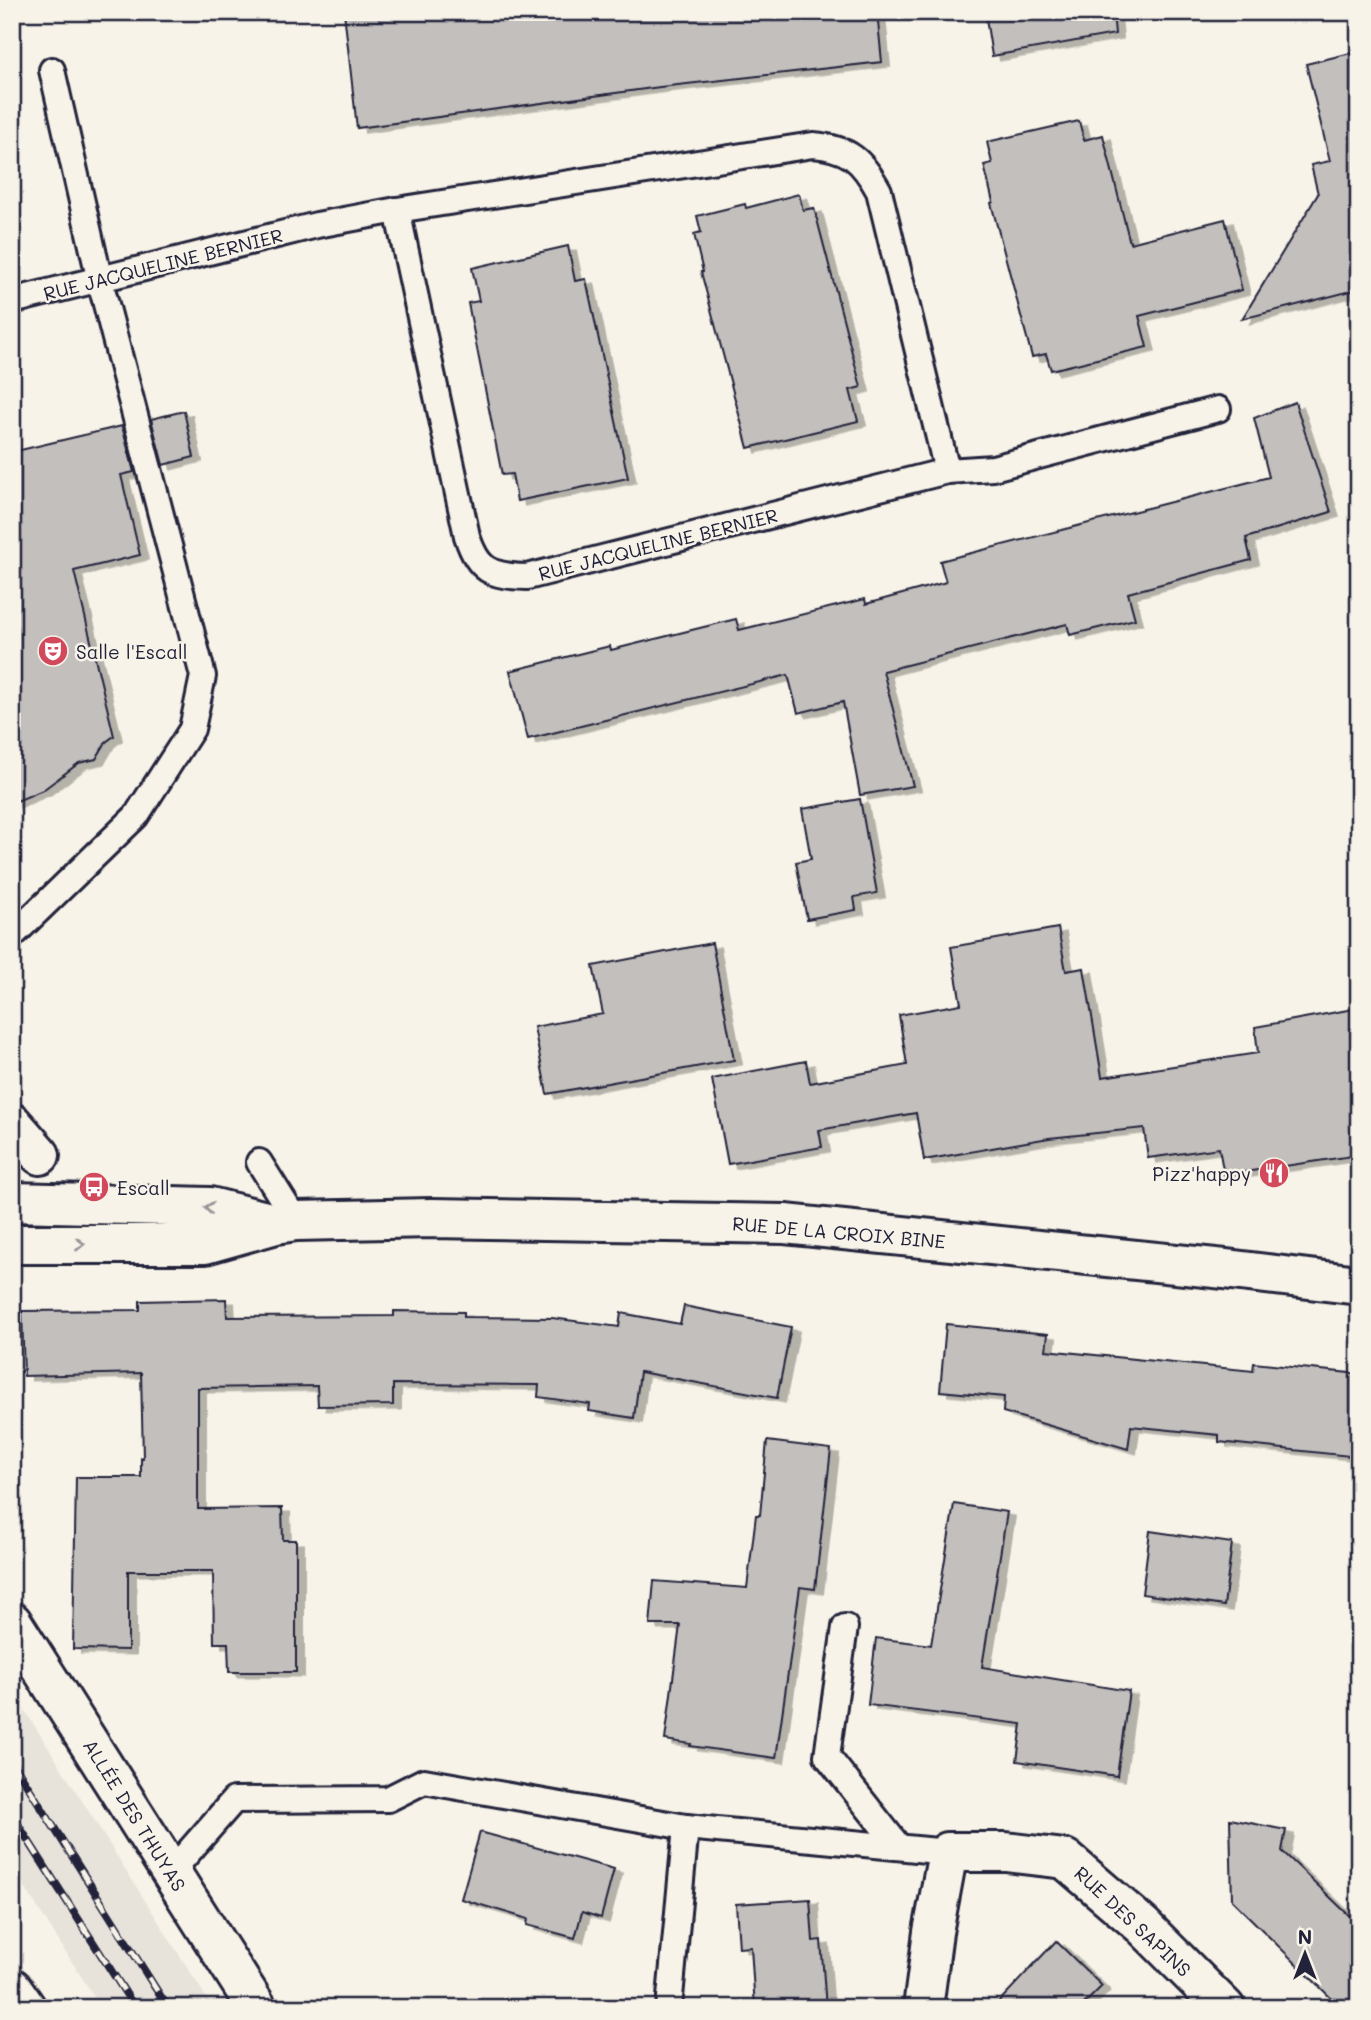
<svg xmlns="http://www.w3.org/2000/svg" width="1371" height="2020" font-family="Mali,sans-serif">
<style>
.built{fill:#e7e3db}
.building{fill:#c2bfbd;stroke:#22223b;stroke-width:2;filter:url(#shadow)}
.lines{fill:none;stroke-linecap:round;stroke-linejoin:round}
.lane-casing{stroke:#22223b;stroke-width:30}
.street-casing{stroke:#22223b;stroke-width:44}
.secondary-casing{stroke:#22223b;stroke-width:44}
.lane{stroke:#f7f3e8;stroke-width:24}
.street{stroke:#f7f3e8;stroke-width:38}
.secondary{stroke:#f7f3e8;stroke-width:38}
.rail-casing{stroke:#22223b;stroke-width:8}
.rail{stroke:#f7f3e8;stroke-width:5;stroke-dasharray:16;stroke-linecap:butt}
.oneway{stroke:#97959a}
.labels{text-anchor:middle;dominant-baseline:central;stroke-width:5;stroke-linejoin:round;paint-order:stroke}
.street-label{font-size:19px;fill:#22223b;stroke:#f7f3e8}
.poi-label{font-size:19px;fill:#22223b;stroke:#f7f3e8;text-anchor:start}
</style>
<defs>
<filter id="shadow"><feDropShadow dx="8" dy="4.5" stdDeviation="0" flood-color="#0004"/></filter>
</defs>
<rect width="100%" height="100%" fill="#f7f3e8"/>
<filter id="ink" filterUnits="userSpaceOnUse"><feTurbulence type="fractalNoise" baseFrequency=".0143" numOctaves="2"/><feDisplacementMap in="SourceGraphic" scale="14" xChannelSelector="R" yChannelSelector="G"/><feConvolveMatrix kernelMatrix="1 2 1 2 8 2 1 2 1" color-interpolation-filters="sRGB"/></filter>
<g filter="url(#ink)">
<polygon class="built" points="12,1690 213,2008 101,2008 12,1867"/>
<g class="building">
<polygon points="344,12 877,12 882,62 660,87 357,128"/>
<polygon points="985,12 1113,12 1115,34 992,56"/>
<polygon points="1359,51 1359,289 1242,319 1318,194 1311,165 1330,161 1306,64"/>
<polygon points="1079,121 1084,140 1103,135 1130,243 1225,219 1242,290 1139,316 1147,347 1051,370 1046,354 1032,357 991,203 993,202 984,165 992,163 987,142"/>
<polygon points="799,194 803,210 814,208 861,387 850,390 858,421 748,448 701,272 703,272 694,234 701,232 697,216 745,204 746,208"/>
<polygon points="568,246 575,281 586,279 628,478 517,501 512,474 502,475 468,303 479,301 472,268"/>
<polygon points="1295,402 1331,512 1246,538 1251,560 1128,593 1135,619 1070,635 1067,624 883,671 913,786 860,795 843,702 798,713 788,675 528,739 510,671 610,646 611,650 736,619 739,630 865,599 866,604 946,582 940,561 1269,477 1254,418"/>
<polygon points="184,411 194,457 163,465 151,419"/>
<polygon points="122,426 134,472 121,475 140,555 74,571 114,736 106,742 96,759 79,763 43,790 12,803 12,452"/>
<polygon points="860,799 877,893 854,897 856,910 807,919 796,862 811,859 802,809"/>
<polygon points="1058,928 1066,971 1084,968 1102,1077 1258,1053 1255,1027 1359,1008 1359,1155 1224,1175 1219,1148 1148,1158 1144,1128 1049,1138 924,1160 916,1113 819,1130 822,1147 728,1164 712,1079 806,1061 810,1083 907,1065 899,1015 961,1004 951,947"/>
<polygon points="712,943 734,1060 547,1094 534,1027 603,1014 593,966"/>
<polygon points="226,1299 227,1317 394,1316 394,1311 464,1312 464,1317 552,1318 619,1327 621,1313 680,1324 684,1306 791,1327 777,1398 640,1372 634,1418 589,1411 590,1404 538,1397 539,1385 393,1384 393,1405 318,1406 317,1386 198,1388 198,1509 282,1508 283,1540 296,1540 296,1672 229,1672 228,1643 214,1643 213,1571 128,1571 128,1650 73,1649 76,1477 141,1477 141,1458 143,1458 141,1373 24,1376 22,1311 140,1310 140,1301"/>
<polygon points="946,1324 1048,1334 1046,1350 1253,1371 1254,1363 1359,1374 1359,1457 1219,1442 1219,1435 1131,1426 1128,1449 1003,1412 1004,1397 940,1391"/>
<polygon points="767,1441 831,1449 815,1589 800,1587 776,1758 690,1746 691,1744 665,1740 680,1625 650,1625 654,1581 747,1588 756,1515 760,1515"/>
<polygon points="954,1504 1007,1512 982,1667 1129,1691 1117,1776 1017,1761 1022,1724 868,1705 876,1638 931,1645"/>
<polygon points="1150,1531 1232,1543 1224,1606 1142,1594"/>
<polygon points="1230,1819 1286,1830 1282,1851 1359,1925 1359,2008 1341,2008 1232,1900"/>
<polygon points="480,1832 614,1869 601,1918 582,1912 575,1938 527,1925 528,1919 461,1899"/>
<polygon points="810,1899 813,1941 821,1940 826,2008 755,2008 751,1947 739,1948 736,1904"/>
<polygon points="1056,1941 1102,1986 1080,2008 993,2008"/>
</g>
<g class="lines">
<g class="lane-casing">
<g id="lane">
<path d="M397,210L467,536C478,571 491,576 527,577L947,471L993,468L1218,409"/>
<path d="M12,301L317,225L397,210L813,145C849,148 862,160 879,191L947,471"/>
<polyline points="12,936 136,816 192,729 203,676 100,281 52,70"/>
<polyline points="259,1162 296,1221"/>
<polyline points="845,1627 827,1756 899,1847"/>
<polyline points="171,1872 234,1800 388,1799 424,1781 686,1827 948,1852"/>
<polyline points="669,2008 686,1827"/>
</g>
</g>
<g class="street-casing">
<g id="street">
<polyline points="12,1123 40,1155"/>
<polyline points="12,1622 257,2008"/>
<polyline points="12,1988 26,2008"/>
<polyline points="923,2008 933,1932 948,1852 1006,1852 1065,1859 1143,1926 1225,2008"/>
</g>
</g>
<g class="secondary-casing">
<g id="secondary">
<polyline points="12,1202 210,1207 274,1223"/>
<polyline points="12,1244 205,1244 276,1224 296,1221 432,1218 785,1224 1225,1269 1359,1285"/>
</g>
</g>
<use href="#lane" class="lane"/>
<use href="#street" class="street"/>
<use href="#secondary" class="secondary"/>
<g class="rail-casing">
<g id="rail">
<polyline points="12,1761 168,2008"/>
<polyline points="12,1815 135,2008"/>
</g>
</g>
<use href="#rail" class="rail"/>
</g>
<defs><path id="oneway-chevron" d="M-2-3.5L2.5 0L-2 3.5" fill="none" stroke-width="1.6" stroke-linecap="round" stroke-linejoin="round" transform="scale(1.75)"/></defs>
<g class="oneway">
<use href="#oneway-chevron" transform="translate(209 1208) rotate(-173)"/>
<use href="#oneway-chevron" transform="translate(80 1244)"/>
</g>
</g>
<defs>
<g id="theatre-disc" transform="scale(1.575)"><circle r="9.5" fill="#d1495b" stroke="#f7f3e8"/><path d="M-5-5.5Q0-4 5-5.5V0Q5 5 0 6Q-5 5-5 0ZM-3.3-2.5H-1v1.5H-3.3ZM1-2.5H3.3v1.5H1ZM-2.8 1Q0 5.5 2.8 1Z" fill="#fff"/></g>
<g id="restaurant-disc" transform="scale(1.575)"><circle r="9.5" fill="#d1495b" stroke="#f7f3e8"/><path d="M-5-6h1v4h1v-4h1v4h1v-4h1v5L-1.5 .5V6h-2V.5L-5-1ZM5-6V6H3V1.5H1.5Q1.5-4 5-6Z" fill="#fff"/></g>
<g id="bus-disc" transform="scale(1.575)"><circle r="9.5" fill="#d1495b" stroke="#f7f3e8"/><path d="M-5-6H5V4H4V6H2V4H-2V6H-4V4H-5ZM-3.5-4V0h7V-4ZM-3.5 1.2v1.5H-2V1.2ZM2 1.2v1.5H3.5V1.2Z" fill="#fff"/></g>
</defs>
<g fill-rule="evenodd">
<use href="#theatre-disc" x="53" y="651"/>
<use href="#restaurant-disc" x="1274" y="1173"/>
<use href="#bus-disc" x="94" y="1187"/>
</g>
<g class="labels">
<g class="street-label">
<text transform="translate(163 264) rotate(-14)">RUE JACQUELINE BERNIER</text>
<text transform="translate(658 544) rotate(-14)">RUE JACQUELINE BERNIER</text>
<text transform="translate(839 1232) rotate(5)">RUE DE LA CROIX BINE</text>
<text transform="translate(135 1815) rotate(58)">ALLÉE DES THUYAS</text>
<text transform="translate(1133 1921) rotate(43)">RUE DES SAPINS</text>
</g>
<g class="poi-label">
<text x="76" y="651">Salle l'Escall</text>
<text x="1251" y="1173" text-anchor="end">Pizz'happy</text>
<text x="117" y="1187">Escall</text>
</g>
</g>
<rect width="1371" height="2020" fill="none" stroke="#f7f3e8" stroke-width="42"/>
<rect x="21" y="21" width="1329" height="1978" fill="none" stroke="#22223b" stroke-width="2.5" filter="url(#ink)"/>
<g transform="translate(1305 1954)" stroke="#f7f3e8" stroke-width="5" paint-order="stroke">
<path d="M0-5L12 26L0 18L-12 26Z" fill="#22223b"/>
<text y="-10" font-size="19" font-weight="bold" text-anchor="middle" fill="#22223b">N</text>
</g>
</svg>
